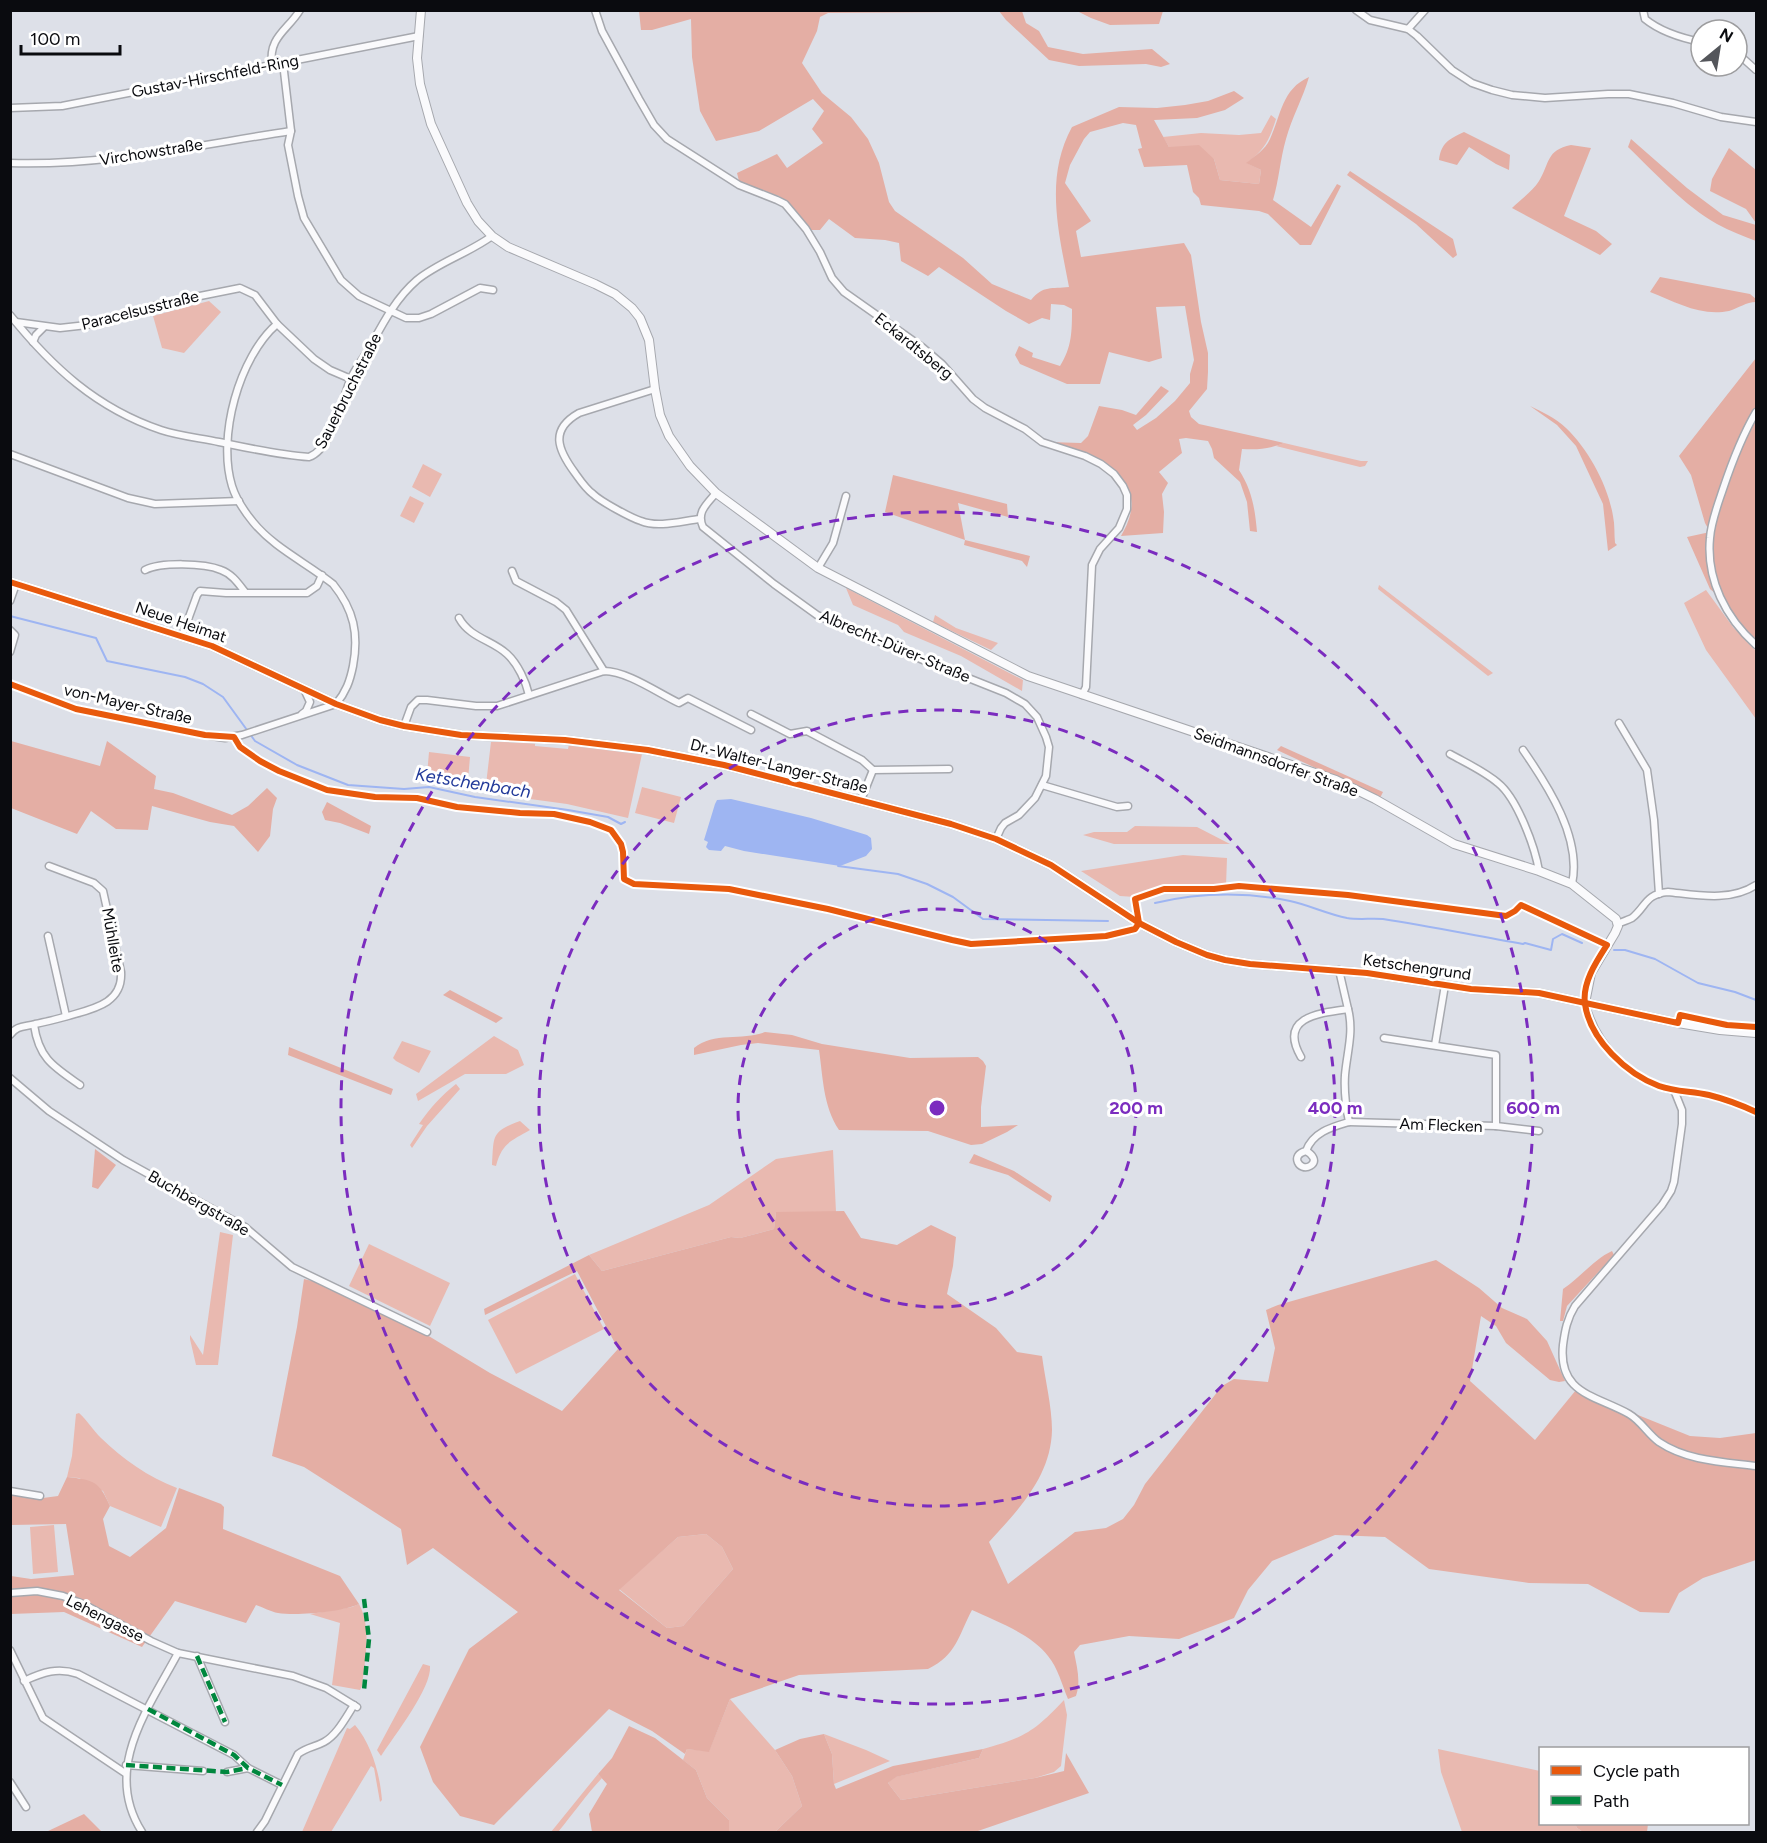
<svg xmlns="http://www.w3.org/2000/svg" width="1767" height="1843" font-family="Figtree,sans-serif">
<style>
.green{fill:#e9b9b0}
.forest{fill:#e4aea4;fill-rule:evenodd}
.water{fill:#9eb5f2}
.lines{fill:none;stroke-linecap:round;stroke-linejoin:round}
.stream{stroke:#9eb5f2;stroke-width:2}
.minor-casing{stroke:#a6a8ae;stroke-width:9}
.tertiary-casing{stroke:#a6a8ae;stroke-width:10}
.minor{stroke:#fafafc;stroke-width:6}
.tertiary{stroke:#fafafc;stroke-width:8}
.quiet{stroke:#00873e;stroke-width:4.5;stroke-dasharray:9 4.5;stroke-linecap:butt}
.cycleway-casing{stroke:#fff;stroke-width:10}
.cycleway{stroke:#e8590c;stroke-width:6}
.ring{fill:none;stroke:#7b2cbf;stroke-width:3;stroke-dasharray:10 8}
.labels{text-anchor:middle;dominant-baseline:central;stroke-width:6;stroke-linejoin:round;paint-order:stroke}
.street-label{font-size:16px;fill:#0a0b0f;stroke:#fff}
.water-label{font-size:18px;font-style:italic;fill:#213999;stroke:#fff}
.centre{fill:#7b2cbf;stroke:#fff;stroke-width:3}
.ring-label{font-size:18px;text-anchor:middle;font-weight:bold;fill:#7b2cbf;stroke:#fff;stroke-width:6;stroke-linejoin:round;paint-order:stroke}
</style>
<rect width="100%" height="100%" fill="#dde0e8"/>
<g class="green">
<path d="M1271,115L1276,119C1269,141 1265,149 1247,163L1261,170L1259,184L1220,180L1214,159L1169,147L1163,137L1201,133L1239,135L1261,133Z"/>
<polygon points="209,301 221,312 184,353 162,348 153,316"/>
<polygon points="1284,443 1361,461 1368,461 1365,466 1360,467 1276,446"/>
<polygon points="423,464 442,474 430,497 412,487"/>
<polygon points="410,496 424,503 414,523 400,516"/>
<polygon points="1379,585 1493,673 1488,676 1378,589"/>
<polygon points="846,588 1023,680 1022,691 961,656 904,632 898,625 853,605"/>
<polygon points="1706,590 1733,627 1756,651 1756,719 1706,650 1684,603"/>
<polygon points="935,615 956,628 998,643 991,650 933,622"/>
<polygon points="491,742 535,742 535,746 568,749 569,744 642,754 628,818 567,804 485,793"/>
<polygon points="429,752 470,757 468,780 427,775"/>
<polygon points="642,787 681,797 674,823 635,813"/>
<polygon points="1135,826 1197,827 1230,844 1114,844 1083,835 1094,832 1127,832"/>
<polygon points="1183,855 1227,858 1226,886 1163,887 1135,897 1120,896 1081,871"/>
<polygon points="494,1036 518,1050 524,1065 506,1074 465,1074 418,1101 416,1094"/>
<polygon points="402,1041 431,1051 419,1073 396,1061 393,1058"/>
<path d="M456,1084L460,1089L427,1126L412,1148L410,1145L423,1125L419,1124C430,1108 441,1096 456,1084Z"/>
<path d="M520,1121L530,1130C511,1141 502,1143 496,1166L492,1165C494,1135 491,1132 520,1121Z"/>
<polygon points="833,1150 836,1212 776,1212 774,1229 740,1238 731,1237 602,1271 589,1255 709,1205 776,1159"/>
<polygon points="220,1232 233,1235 218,1365 196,1365 190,1339 190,1335 203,1355"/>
<polygon points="369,1244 450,1283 430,1326 349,1286"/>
<polygon points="575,1274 604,1329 516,1374 488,1320"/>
<path d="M79,1413C87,1420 93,1430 101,1438C123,1459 148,1477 177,1488L161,1527L110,1506L103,1491L79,1478L67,1477L72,1456L76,1414Z"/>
<polygon points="54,1525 58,1572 33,1574 30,1527"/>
<polygon points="706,1534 722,1547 733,1569 683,1626 667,1628 619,1589 678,1537"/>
<path d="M359,1604C372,1628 365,1660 362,1686L360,1690L332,1685L340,1623L310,1614L352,1607Z"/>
<path d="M423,1664L430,1666C432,1688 394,1736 381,1756L377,1750Z"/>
<polygon points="730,1699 775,1750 792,1776 802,1806 775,1832 729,1832 729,1820 707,1798 696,1770 683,1760 687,1749 709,1751"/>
<path d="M1064,1700L1067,1715L1061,1766L1054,1772L1035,1778L901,1800L888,1783L895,1777L979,1758L983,1749C1024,1738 1035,1731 1064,1700Z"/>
<path d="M355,1725C372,1745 380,1775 382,1800L380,1802L374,1768L371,1766L331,1832H302L347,1728L350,1729Z"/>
<polygon points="824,1734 866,1750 890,1761 834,1784 832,1754"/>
<polygon points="1438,1749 1540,1771 1540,1824 1575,1824 1577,1828 1583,1832 1462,1832 1441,1772"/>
<path d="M598,1774L602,1778C586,1795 573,1814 558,1832H551Z"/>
</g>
<g class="forest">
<path d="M639,11H960V12L828,13L820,17L817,31L802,63L822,93L851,117L868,139L879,163L889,202L895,211L963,258L992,284L1031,300C1043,285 1052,289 1069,287C1059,234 1044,178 1072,127L1119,107L1157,108L1185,105L1208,101L1234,91L1244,98L1225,110L1197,118L1154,120L1169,147L1199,145L1214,159L1220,180L1259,184L1261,170L1246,163C1255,156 1265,150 1270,139C1281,115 1282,89 1309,77C1303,98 1292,117 1286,139C1280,160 1279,180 1273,200L1311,227L1337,184L1341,186L1311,245H1300L1268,214L1259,211L1201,205L1199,198L1193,192L1187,165L1144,167L1138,149L1142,148L1136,125L1123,123L1090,132L1084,139L1070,165L1065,183L1091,221L1076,231L1081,257L1184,243L1191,255L1201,322L1208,353V372L1207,389L1189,411L1191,417L1199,424L1284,443C1269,449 1258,450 1242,449L1239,470C1252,490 1255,509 1257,532L1250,531L1247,502L1240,482L1214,458L1212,449L1208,441L1186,438L1179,439L1182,453L1159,472L1168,483L1162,494L1164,512L1163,533L1121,536C1157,475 1093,457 1048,442L1081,443L1088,436L1099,406L1122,410L1136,415L1161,386L1169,391L1146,415L1133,425L1137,430L1156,418L1175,401L1190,383V374L1194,360L1185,306L1156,307L1162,358L1149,362L1109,352L1100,384H1067L1020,364L1015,355L1019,346L1033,353L1032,357L1060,366C1072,347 1072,331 1072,309L1064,305L1051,304L1050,320L1042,318L1029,324L1006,311L939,267L928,276L901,261L899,243L885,240L855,238L829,219L820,230H809L788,204L779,196L740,185L737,173L777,154L787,168L823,143L812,129L824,111L813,99L759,131L716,141L700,111L692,57L691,19L652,30H641Z"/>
<polygon points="999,11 1022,11 1026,23 1039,31 1048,47 1083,54 1152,49 1170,64 1161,67 1146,64 1079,66 1049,60 1006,20"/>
<polygon points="1077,11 1163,10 1163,11 1159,24 1110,25 1091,18"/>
<path d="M1464,132L1510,155L1509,170L1496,164L1469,147L1457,165L1439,160C1441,143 1449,139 1464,132Z"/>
<path d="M1631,139L1687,188L1723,215L1756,225V241C1743,236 1730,231 1717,224C1686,207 1654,172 1628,147Z"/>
<path d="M1571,145L1591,148L1564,216L1596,231L1612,244L1600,255L1512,208C1520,200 1533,191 1539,181C1550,163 1546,150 1571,145Z"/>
<polygon points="1729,148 1756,170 1756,223 1746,209 1710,191 1712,179"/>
<polygon points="1350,171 1453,239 1457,255 1453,258 1416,224 1347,175"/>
<path d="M1660,277L1750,294L1756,299V302C1746,302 1739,308 1729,311C1701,317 1676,302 1650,292Z"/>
<polygon points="1756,358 1756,639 1742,627 1727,603 1710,589 1687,537 1710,532 1705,523 1691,475 1679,456"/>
<path d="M1530,406C1542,412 1556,418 1566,428C1588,449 1608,485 1613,516C1615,525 1614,534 1615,543L1617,545L1608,551L1603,504L1576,446L1557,425Z"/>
<polygon points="893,475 1007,504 1008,517 958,503 965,540 1030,556 1027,567 1022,561 964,545 965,540 885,512"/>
<polygon points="11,741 100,766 107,741 156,776 154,789 173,793 232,815 248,806 267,788 277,798 273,809 270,836 258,852 234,826 210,822 152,806 148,830 116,829 91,811 77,834 11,808"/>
<polygon points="1281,746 1383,792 1380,798 1277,750"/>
<polygon points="327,802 371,826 369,834 340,823 325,820 322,812"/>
<polygon points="450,990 503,1018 496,1023 443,995"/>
<path d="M765,1032L792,1035L822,1044L910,1058L978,1057L983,1061L986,1066L981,1107V1127L1018,1125L1007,1132L982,1144L971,1145L928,1131L839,1130C823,1106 823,1077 819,1050L758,1043L741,1045L694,1055V1048C714,1031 743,1041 765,1032Z"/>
<polygon points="289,1047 393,1089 391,1095 288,1055"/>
<polygon points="95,1149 116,1165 98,1189 92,1187"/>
<polygon points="974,1154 1014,1171 1052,1196 1050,1202 1008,1175 969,1163"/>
<path d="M844,1211L861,1238L897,1245L931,1225L956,1237L953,1266L947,1294L996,1328L1017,1352L1042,1356C1045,1379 1052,1407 1052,1430C1051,1477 1018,1510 989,1542L1008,1584L1075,1532L1106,1528L1123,1519L1134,1505L1145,1484L1222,1386L1234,1379L1268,1382L1275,1348L1266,1310L1278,1305L1436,1260L1479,1288L1502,1308L1527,1319L1547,1341L1565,1381L1559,1382L1550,1380L1506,1343L1496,1326L1481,1316L1470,1381L1535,1440L1576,1390L1690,1436L1720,1438L1756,1433V1560L1703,1578L1679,1593L1669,1613L1640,1612L1588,1584L1529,1583L1429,1569L1385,1537L1335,1535L1272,1561L1248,1590L1234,1618L1179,1639L1129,1636L1080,1645L1074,1652C1077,1667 1081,1682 1076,1696L1068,1699C1062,1685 1058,1668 1048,1656C1033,1635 996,1621 972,1610C958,1636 957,1655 928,1669L799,1675L730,1699L709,1752L687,1749L685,1754L652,1731L609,1709L494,1825L460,1816L433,1782L420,1747L469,1649L518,1612L433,1548L407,1565L401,1529L304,1467L272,1456L297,1327L304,1279L341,1288L427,1335L490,1373L562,1411L618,1349L577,1271L485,1315L484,1309L589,1255L602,1271L731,1237L740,1238L774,1229L776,1212ZM706,1534L722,1547L733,1569L683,1626L667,1628L619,1590L678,1537Z"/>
<path d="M1612,1251L1614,1255L1567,1306L1563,1321H1560L1563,1289C1580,1278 1594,1259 1612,1251Z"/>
<path d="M67,1477C94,1480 99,1481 110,1506L103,1519L109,1546L130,1557L166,1528L179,1488L221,1504L224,1507L223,1529L340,1576L359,1604C342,1612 297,1616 278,1613C271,1612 263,1607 256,1605L246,1623L175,1601L142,1647L64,1612L11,1614V1576L31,1579L74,1575L66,1524L11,1525L10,1492L43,1498L58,1496Z"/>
<polygon points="629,1726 655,1738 696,1770 707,1798 729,1820 729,1832 592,1832 589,1814 607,1784 598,1774 612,1758"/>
<polygon points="824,1734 832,1754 834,1784 836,1789 893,1766 983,1749 979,1758 896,1777 888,1783 901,1800 1035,1778 1064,1771 1066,1753 1089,1793 975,1832 775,1832 802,1806 792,1776 775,1750 800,1739"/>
<polygon points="84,1814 102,1832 46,1832"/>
<polygon points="1575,1824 1648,1824 1647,1832 1583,1832 1577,1828"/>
</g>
<polygon class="water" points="731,799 811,818 867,835 871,838 872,849 866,856 840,866 744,851 725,846 721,851 709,850 706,847 708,842 704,840 715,804 717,800"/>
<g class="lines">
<g class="stream">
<polyline points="10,616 96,638 107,661 185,677 203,684 223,697 255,741 297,765 348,785 404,789 429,787 475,797 568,810 608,817 621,824 625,822"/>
<polyline points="838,866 898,874 927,884 953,897 983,919 1108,921"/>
<path d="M1155,903C1198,893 1246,892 1290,901C1309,905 1327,914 1347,918C1359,920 1371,918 1383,919C1430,926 1476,936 1523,944L1525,943L1551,950L1553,939L1562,934L1582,943"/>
<polyline points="1614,950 1625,950 1655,959 1698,983 1735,992 1756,1000"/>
</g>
<g class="minor-casing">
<g id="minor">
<polyline points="595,10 602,31 639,99 654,125 667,139 739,185 777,200 785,204 806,229 820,252 832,278 844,292 922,347 942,364 973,399 985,408 1025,429 1042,442 1085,456 1101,464 1114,474 1123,486 1127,495 1127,509 1119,528 1100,549 1092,565 1086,687 1082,695"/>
<polyline points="1356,10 1370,20 1408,29 1417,36 1452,70 1472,83 1492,90 1512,95 1545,98 1608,94 1629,94 1673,103 1721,117 1756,122"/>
<path d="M1643,10L1645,19C1661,32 1681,38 1701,42"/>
<polyline points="1408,29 1425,10"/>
<polyline points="1737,53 1756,70"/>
<polyline points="283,63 291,131 288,145 298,196 304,218 341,280 359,296 406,318 419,318 431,314 480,288 493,290"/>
<path d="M272,65C268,37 288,30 300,10"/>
<polyline points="10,108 62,106 419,36"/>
<path d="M10,163C105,166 198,145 291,131"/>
<path d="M10,315C52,367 96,408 161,430C179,436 200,438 219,442C248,448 279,455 309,457C332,449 342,399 351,378C356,368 364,357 370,347C383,323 396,298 417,280C439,262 469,253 492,236"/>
<polyline points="16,322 60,328 87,325 160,304 240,288 255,295 277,324 314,359 330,370 351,379"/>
<polyline points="33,342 36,335 44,327"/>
<path d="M655,389L579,413C549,430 558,450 575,473C580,480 586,489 593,494C600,501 631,518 641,521C658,528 682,521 700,519"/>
<path d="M1756,412C1742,436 1732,462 1723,489C1718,504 1711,522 1710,538C1706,580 1726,618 1756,645"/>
<polyline points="10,454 128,498 155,504 239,501"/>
<path d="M716,493C707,504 696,512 703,527L774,584L817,615L923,660L1006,693L1025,704L1037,717L1046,737L1049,747L1046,776L1035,798L1019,815L1005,823L1001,828L996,839"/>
<polyline points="818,568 833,543 846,496"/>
<path d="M145,570C161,562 204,563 221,570C232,574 238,583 245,592"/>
<polyline points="512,571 516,581 556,602 566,610 604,671"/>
<polyline points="10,601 16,584"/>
<path d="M459,618C470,638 492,640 507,654C518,664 526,682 529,695"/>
<polyline points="10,630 15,635 10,652"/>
<polyline points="182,636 197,595 200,591 226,593 307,593 317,586 322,575"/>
<path d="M10,684L76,709L205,735L225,738L242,735L336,704C346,692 350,681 353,666C359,634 354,610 333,584C307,563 274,548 253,522C244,511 236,499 232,486C217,437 239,357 277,324"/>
<polyline points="302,714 306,711 310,702 304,689"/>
<polyline points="751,714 790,734 807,731 862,760 873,770 949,769"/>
<polyline points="1619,723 1647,770 1654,820 1659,894"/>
<path d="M404,726L411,707L418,700H427L476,706H497L604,671C627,671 658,693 679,703L688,698L751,730"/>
<path d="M1523,750C1548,786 1582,838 1572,884"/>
<path d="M1450,754C1466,763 1484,771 1498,783C1517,798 1535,847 1539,871"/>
<polyline points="1042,785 1117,807 1128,806"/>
<polyline points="861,800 873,770"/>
<path d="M1617,924C1622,922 1628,920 1632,918C1646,907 1645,894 1668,892C1697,895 1730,902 1756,885"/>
<polyline points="48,936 66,1016"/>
<path d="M1585,1003C1596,1046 1629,1079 1672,1090C1684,1093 1697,1092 1709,1095C1725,1099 1741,1105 1756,1112"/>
<path d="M34,1025C39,1059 54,1067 80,1085"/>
<path d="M10,1035C17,1025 25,1027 35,1024C46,1022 57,1019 68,1016C92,1009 123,1004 121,972L103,891L94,883L49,866"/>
<polyline points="1384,1038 1496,1055 1496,1126"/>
<polyline points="1435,1045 1445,985"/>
<path d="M1301,1057C1278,1017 1319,1013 1348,1009L1339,970"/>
<polyline points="10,1078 49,1111 123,1160 245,1227 292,1267 427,1332"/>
<path d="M1674,1090L1682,1110V1124L1674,1182L1671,1191L1662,1205L1575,1306C1567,1319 1565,1330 1563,1345C1558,1394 1595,1395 1629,1414C1641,1421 1648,1434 1659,1442C1687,1461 1724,1462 1756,1466"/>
<polyline points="1349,1122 1496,1126 1539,1131"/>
<path d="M1306,1151C1312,1154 1318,1161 1310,1166C1300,1172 1289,1155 1306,1151C1313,1132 1332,1127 1349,1122C1346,1107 1344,1090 1345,1075C1347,1052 1354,1032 1348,1009"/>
<polyline points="10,1491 40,1496"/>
<polyline points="10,1593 37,1591 63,1596 85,1605 151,1641 178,1653 293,1676 326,1688 357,1707"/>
<polyline points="10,1650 43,1718 125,1773"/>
<polyline points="197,1656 225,1722"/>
<path d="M24,1681C43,1672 58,1667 78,1674L234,1755L248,1768L282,1785"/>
<polyline points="126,1765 203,1771"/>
<polyline points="227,1772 248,1768"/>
<polyline points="10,1782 26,1807"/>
<path d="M142,1832C102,1769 148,1709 178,1653"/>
<path d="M257,1832L265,1821L298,1754C307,1747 315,1747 324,1742C337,1735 346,1717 354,1705"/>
</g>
</g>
<g class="tertiary-casing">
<g id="tertiary">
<polyline points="421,10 417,58 420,84 431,124 467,203 478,221 492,236 508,247 595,284 615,294 632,308 640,318 649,340 655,389 660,415 669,436 690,466 716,493 818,568 1028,676 1336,780 1375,799 1454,844 1539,871 1572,884 1616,919 1618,926 1615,933 1591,973 1585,1003"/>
<polyline points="10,582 212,646 336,704 380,720 404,726 461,735 565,740 648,750 724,765 951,824 996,839 1051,865 1139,923 1176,942 1207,955 1225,960 1250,964 1367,973 1471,989 1539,993 1678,1023 1720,1030 1756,1033"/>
</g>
</g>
<use href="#minor" class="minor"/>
<use href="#tertiary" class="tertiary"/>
<g class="quiet">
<polyline points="364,1599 369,1639 364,1690"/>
<polyline points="197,1656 225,1722"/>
<polyline points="148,1709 234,1755 248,1768 282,1785"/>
<polyline points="126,1765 227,1772 248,1768"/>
</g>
<g class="cycleway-casing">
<g id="cycleway">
<polyline points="10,582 212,646 336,704 380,720 404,726 461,735 565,740 648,750 724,765 951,824 996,839 1051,865 1139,923 1176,942 1207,955 1225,960 1250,964 1367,973 1471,989 1539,993 1678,1023 1680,1015 1727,1025 1756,1027"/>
<path d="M10,684L76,709L205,735L234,737L240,747L260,761L279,771L327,790L375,797L417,798L457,807L520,813L554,814L590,822L611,830L621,844L623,852L624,879L634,884L729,889L828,909L952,940L971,944L1090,937L1106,936L1135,929L1139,923L1135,899L1164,889H1214L1239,886L1348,895L1506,916L1515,911L1521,905L1607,945C1596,962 1582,983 1585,1004C1590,1040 1627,1074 1659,1086C1676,1092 1692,1091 1709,1095C1725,1099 1741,1105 1756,1112"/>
</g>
</g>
<use href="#cycleway" class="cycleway"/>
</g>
<g class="ring">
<circle cx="937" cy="1108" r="199"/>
<circle cx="937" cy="1108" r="398"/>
<circle cx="937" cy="1108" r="596"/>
</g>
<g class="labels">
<g class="street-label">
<text transform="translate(215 76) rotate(-11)">Gustav-Hirschfeld-Ring</text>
<text transform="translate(151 152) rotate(-9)">Virchowstraße</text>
<text transform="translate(140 310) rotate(-14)">Paracelsusstraße</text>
<text transform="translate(914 346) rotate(39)">Eckardtsberg</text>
<text transform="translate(348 391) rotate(-63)">Sauerbruchstraße</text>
<text transform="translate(181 622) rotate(19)">Neue Heimat</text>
<text transform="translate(895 646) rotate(23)">Albrecht-Dürer-Straße</text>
<text transform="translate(128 704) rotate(13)">von-Mayer-Straße</text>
<text transform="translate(1276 762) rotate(20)">Seidmannsdorfer Straße</text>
<text transform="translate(779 766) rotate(14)">Dr.-Walter-Langer-Straße</text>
<text transform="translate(113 940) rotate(80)">Mühlleite</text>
<text transform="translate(1417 967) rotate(8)">Ketschengrund</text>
<text transform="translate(1441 1125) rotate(2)">Am Flecken</text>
<text transform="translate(199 1203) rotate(30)">Buchbergstraße</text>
<text transform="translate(105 1618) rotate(27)">Lehengasse</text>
</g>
<g class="water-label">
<text transform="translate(473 783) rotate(9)">Ketschenbach</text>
</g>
</g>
<circle cx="937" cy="1108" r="9" class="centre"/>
<g class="ring-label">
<text x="1136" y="1114">200 m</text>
<text x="1335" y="1114">400 m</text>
<text x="1533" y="1114">600 m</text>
</g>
<rect width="1767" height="1843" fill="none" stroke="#0a0b0f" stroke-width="24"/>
<rect x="1539" y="1747" width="210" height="78" fill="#ffffff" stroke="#9d9d9f" stroke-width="1.5"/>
<rect x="1551" y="1766" width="30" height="9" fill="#e8590c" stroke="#9d9d9f" stroke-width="1.5"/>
<text x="1593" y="1777" font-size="18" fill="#0a0b0f">Cycle path</text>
<rect x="1551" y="1796" width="30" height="9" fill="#00873e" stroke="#9d9d9f" stroke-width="1.5"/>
<text x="1593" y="1807" font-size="18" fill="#0a0b0f">Path</text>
<g transform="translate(1719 48) rotate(30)"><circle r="28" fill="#ffffff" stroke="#9d9d9f" stroke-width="1.5"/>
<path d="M0-4.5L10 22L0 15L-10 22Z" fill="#54565b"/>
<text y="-9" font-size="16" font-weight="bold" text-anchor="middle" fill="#0a0b0f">N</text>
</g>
<path d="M21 45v9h99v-9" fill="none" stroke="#0a0b0f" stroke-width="3"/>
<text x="30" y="45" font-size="18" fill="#0a0b0f" stroke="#ffffff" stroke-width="4.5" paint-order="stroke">100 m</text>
</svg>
